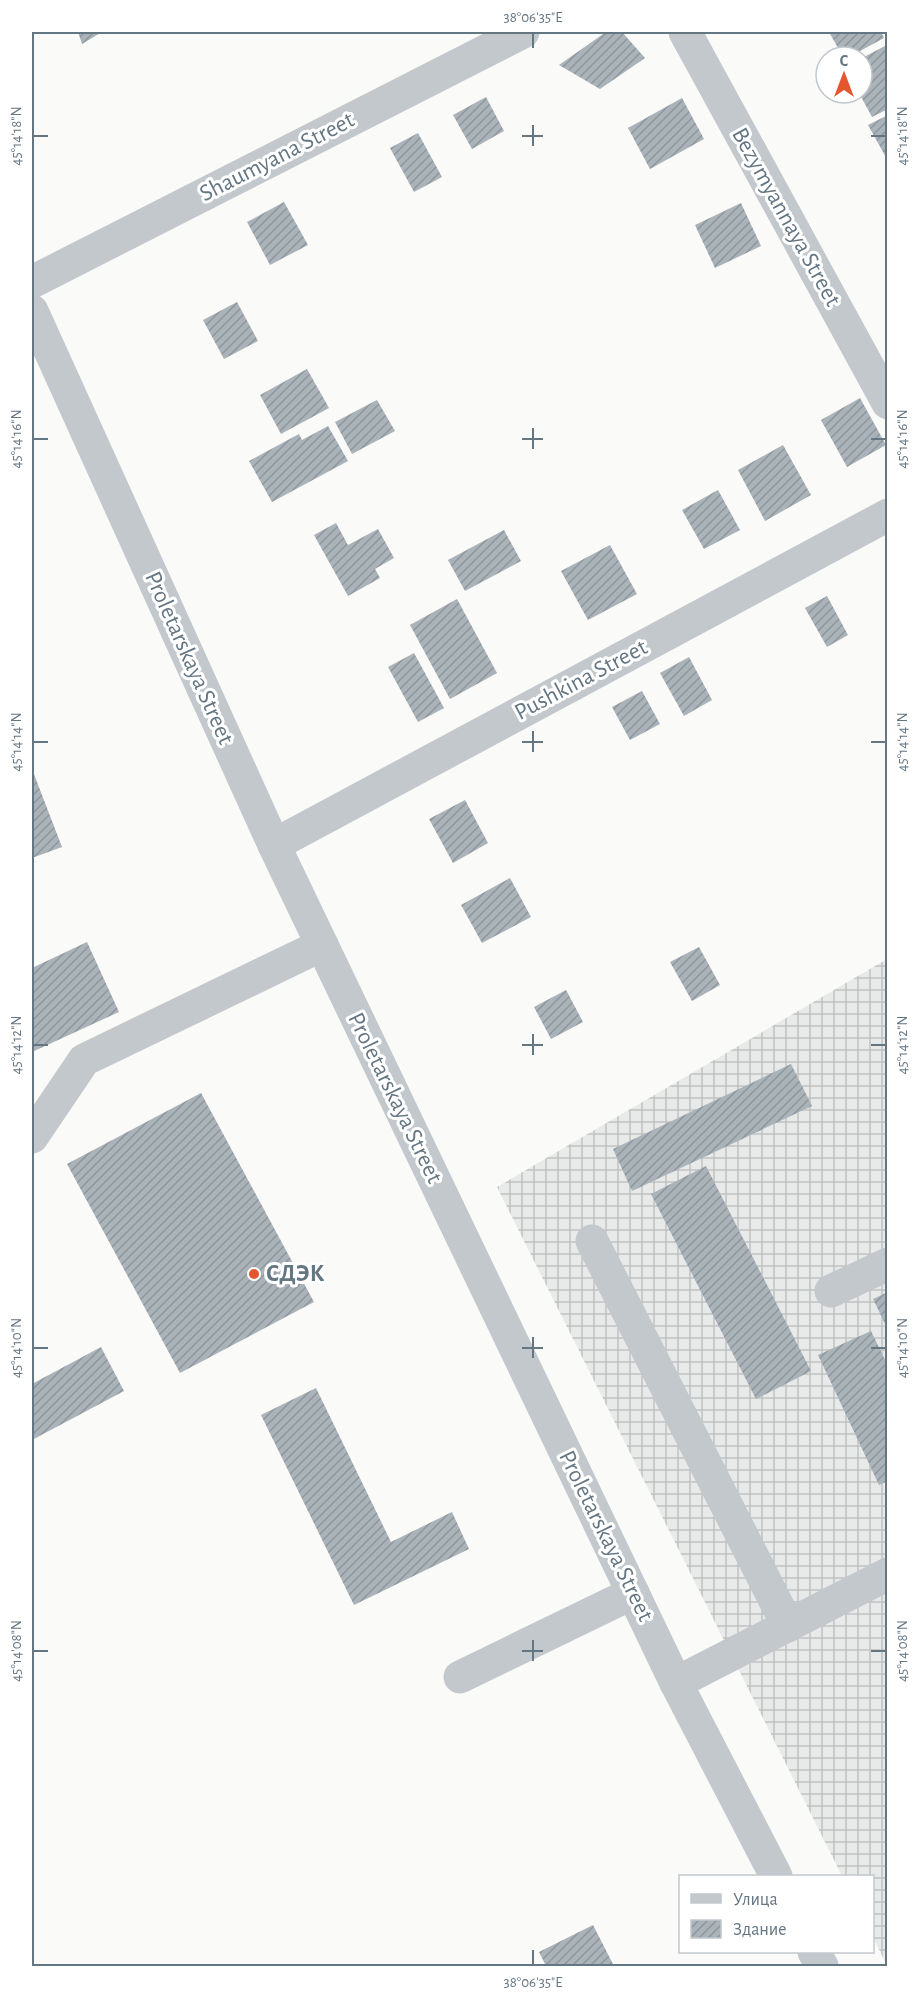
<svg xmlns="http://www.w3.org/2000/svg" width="919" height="1998" font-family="'Alegreya Sans',sans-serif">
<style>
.industrial{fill:url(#industrial-grid)}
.building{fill:url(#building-hatch)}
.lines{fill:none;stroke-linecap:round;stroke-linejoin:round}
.minor{stroke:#c3c8cc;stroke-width:33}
.ticks{fill:none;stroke:#657683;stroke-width:2}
.poi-dot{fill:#e4572e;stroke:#fff;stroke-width:2}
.labels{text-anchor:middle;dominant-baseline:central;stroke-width:6;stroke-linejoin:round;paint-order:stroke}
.street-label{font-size:24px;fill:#657683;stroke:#fff}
.poi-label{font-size:24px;font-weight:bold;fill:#657683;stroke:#fff;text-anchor:start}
.neatline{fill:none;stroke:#657683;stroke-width:2}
.ticks-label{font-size:15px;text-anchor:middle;fill:#657683}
</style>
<defs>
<pattern id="industrial-grid" width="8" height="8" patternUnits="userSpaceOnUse" patternTransform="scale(1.5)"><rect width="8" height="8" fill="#e8e9e9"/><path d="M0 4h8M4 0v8" fill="none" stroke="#c0c1c2"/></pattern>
<pattern id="building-hatch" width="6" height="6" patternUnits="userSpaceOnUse" patternTransform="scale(1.5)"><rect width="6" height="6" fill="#aab3b9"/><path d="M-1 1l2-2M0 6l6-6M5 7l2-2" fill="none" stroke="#8e969c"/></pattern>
</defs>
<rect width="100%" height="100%" fill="#fafaf8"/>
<polygon class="industrial" points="887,959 887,1966 873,1937 872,1876 842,1876 497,1187"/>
<g class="building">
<polygon points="78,32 102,32 82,44"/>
<polygon points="606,32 622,32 645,58 600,89 559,65"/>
<polygon points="829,32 881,32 884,38 849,57 843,57"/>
<polygon points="885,46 888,50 888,109 872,117 859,93 862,93 862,58"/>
<polygon points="486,97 504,131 472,149 453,115"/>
<polygon points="682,98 704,139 650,169 628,128"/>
<polygon points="888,115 888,161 868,125"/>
<polygon points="418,133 442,177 414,192 390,148"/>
<polygon points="284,202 308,245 270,265 247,222"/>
<polygon points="741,203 761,246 715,268 695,225"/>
<polygon points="237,302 258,341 224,359 203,320"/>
<polygon points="307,369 329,408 281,434 260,395"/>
<polygon points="860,398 886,445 847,467 821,420"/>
<polygon points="377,400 395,431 352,454 335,422"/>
<polygon points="328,426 348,461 272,502 249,461 299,434 302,440"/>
<polygon points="783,445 811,495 765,521 738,470"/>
<polygon points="718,490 740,530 704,549 682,510"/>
<polygon points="336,523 348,545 378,529 394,558 375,569 380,578 348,596 314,535"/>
<polygon points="504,530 521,561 465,591 448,560"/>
<polygon points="610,545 637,594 588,620 561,571"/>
<polygon points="827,596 848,635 827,647 805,608"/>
<polygon points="457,599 497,673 450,699 410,625"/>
<polygon points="414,653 444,708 418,722 388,667"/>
<polygon points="689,657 712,700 684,716 660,673"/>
<polygon points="642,691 660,724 630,740 612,707"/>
<polygon points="32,769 62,847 32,858"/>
<polygon points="465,800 488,843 453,863 429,819"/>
<polygon points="510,878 531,917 482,943 461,905"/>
<polygon points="87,942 119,1012 32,1052 32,968"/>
<polygon points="699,947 720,985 692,1001 670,962"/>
<polygon points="566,990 583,1022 551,1039 534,1007"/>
<polygon points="791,1064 812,1106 632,1191 613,1149"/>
<polygon points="201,1093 314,1302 180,1373 67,1164"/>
<polygon points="706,1166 811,1371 756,1399 651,1194"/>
<polygon points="888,1292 888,1330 873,1299"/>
<polygon points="871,1331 888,1366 888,1481 879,1485 818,1355"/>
<polygon points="101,1347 124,1391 32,1440 32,1384"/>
<polygon points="316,1388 391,1542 452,1512 469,1549 354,1605 261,1415"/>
<polygon points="593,1925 614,1966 546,1966 539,1952"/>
</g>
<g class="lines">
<g class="minor">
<polyline points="685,32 888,403"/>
<polyline points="32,282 523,32"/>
<polyline points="32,311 274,845 676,1683 776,1876"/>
<polyline points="274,845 888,515"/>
<polyline points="32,1137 84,1060 322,945"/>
<polyline points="592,1241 788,1626"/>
<polyline points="831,1291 888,1264"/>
<polyline points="460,1677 633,1593"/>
<polyline points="676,1683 888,1574"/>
<polyline points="814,1952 822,1966"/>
</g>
</g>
<path class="ticks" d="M533,33V48M533,125V146M33,136H48M522,136H543M871,136H886M533,428V449M33,439H48M522,439H543M871,439H886M533,731V752M33,742H48M522,742H543M871,742H886M533,1034V1055M33,1045H48M522,1045H543M871,1045H886M533,1337V1358M33,1348H48M522,1348H543M871,1348H886M533,1640V1661M33,1651H48M522,1651H543M871,1651H886M533,1950V1965"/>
<circle class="poi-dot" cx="254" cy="1274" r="6"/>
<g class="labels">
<g class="street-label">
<text transform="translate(277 157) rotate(-27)">Shaumyana Street</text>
<text transform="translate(786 217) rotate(61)">Bezymyannaya Street</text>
<text transform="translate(189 658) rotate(66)">Proletarskaya Street</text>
<text transform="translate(581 680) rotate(-28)">Pushkina Street</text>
<text transform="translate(395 1098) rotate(64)">Proletarskaya Street</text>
<text transform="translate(606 1536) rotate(64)">Proletarskaya Street</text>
</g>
<g class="poi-label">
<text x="266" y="1274">СДЭК</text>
</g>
</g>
<rect width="919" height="1998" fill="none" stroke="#ffffff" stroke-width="66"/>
<rect x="679" y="1875" width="195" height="78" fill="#ffffff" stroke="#c1c8cd" stroke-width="1.5"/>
<rect x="691" y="1894" width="30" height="9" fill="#c3c8cc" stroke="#c1c8cd" stroke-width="1.5"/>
<text x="733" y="1905" font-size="18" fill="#657683">Улица</text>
<rect x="691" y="1920" width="30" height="18" fill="url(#building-hatch)" stroke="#c1c8cd" stroke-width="1.5"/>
<text x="733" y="1935" font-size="18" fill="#657683">Здание</text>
<g transform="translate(844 75)"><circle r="28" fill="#ffffff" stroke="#c1c8cd" stroke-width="1.5"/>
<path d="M0-4.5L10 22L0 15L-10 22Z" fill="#e4572e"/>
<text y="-9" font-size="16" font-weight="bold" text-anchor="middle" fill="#657683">С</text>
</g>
<rect x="33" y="33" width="853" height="1932" class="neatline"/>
<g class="ticks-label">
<text x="533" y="22">38°06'35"E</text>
<text transform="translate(16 136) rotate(-90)" y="5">45°14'18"N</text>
<text transform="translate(902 136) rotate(-90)" y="5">45°14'18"N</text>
<text transform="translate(16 439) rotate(-90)" y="5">45°14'16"N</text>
<text transform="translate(902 439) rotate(-90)" y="5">45°14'16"N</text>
<text transform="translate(16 742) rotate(-90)" y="5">45°14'14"N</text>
<text transform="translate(902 742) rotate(-90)" y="5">45°14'14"N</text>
<text transform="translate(16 1045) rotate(-90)" y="5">45°14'12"N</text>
<text transform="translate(902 1045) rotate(-90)" y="5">45°14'12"N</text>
<text transform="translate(16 1348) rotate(-90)" y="5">45°14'10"N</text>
<text transform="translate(902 1348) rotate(-90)" y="5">45°14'10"N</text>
<text transform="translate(16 1651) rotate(-90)" y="5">45°14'08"N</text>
<text transform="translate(902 1651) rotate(-90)" y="5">45°14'08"N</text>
<text x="533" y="1987">38°06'35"E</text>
</g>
</svg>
